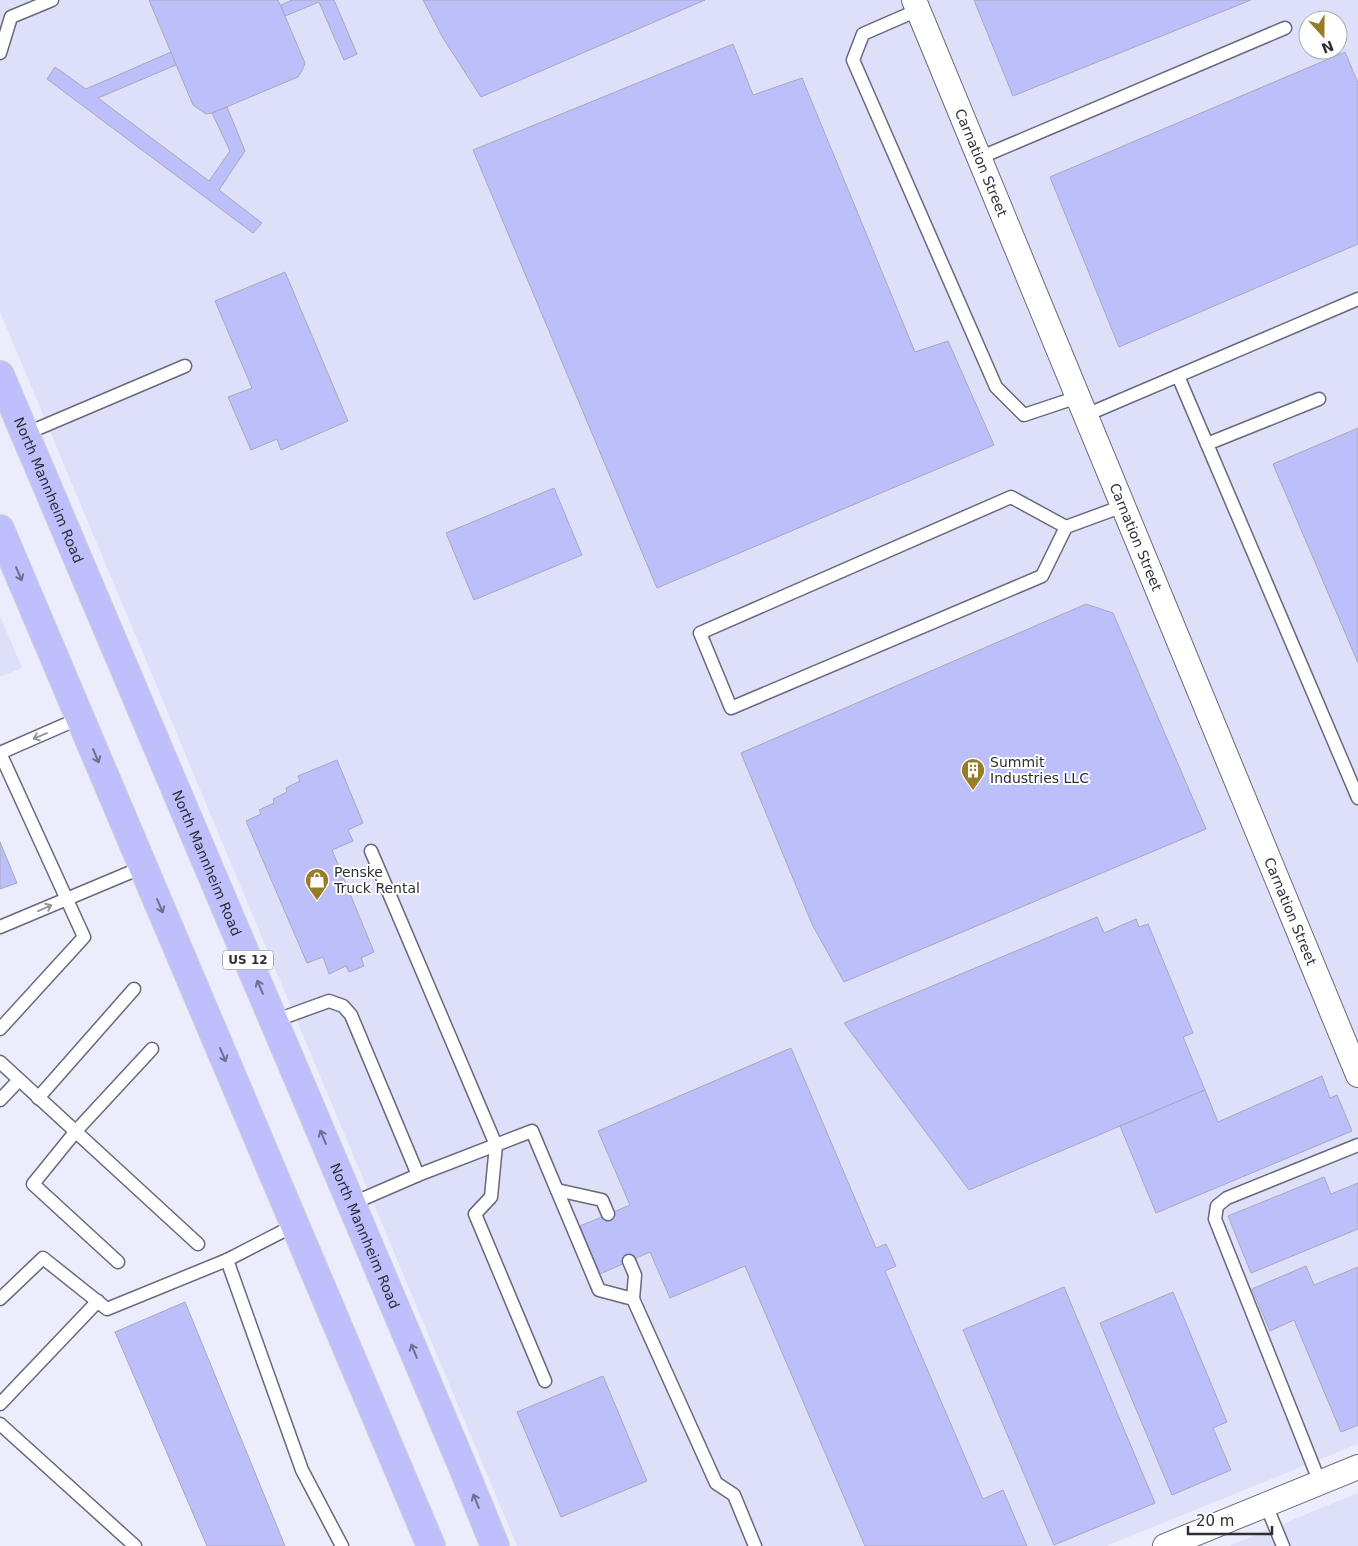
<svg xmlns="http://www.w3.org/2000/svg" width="1358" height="1546" font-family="'DejaVu Sans',sans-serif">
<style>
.built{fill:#dee0fa;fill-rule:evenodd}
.building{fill:#bcbff9;stroke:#a8a9bc}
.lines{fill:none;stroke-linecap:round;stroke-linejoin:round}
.lane-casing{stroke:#68697a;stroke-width:15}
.street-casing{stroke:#68697a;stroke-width:26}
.primary-casing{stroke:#d1d1d3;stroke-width:30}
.lane{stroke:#fff;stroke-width:12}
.street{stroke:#fff;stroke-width:24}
.primary{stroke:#bfbffd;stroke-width:28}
.oneway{stroke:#6f7090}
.oneway2{stroke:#96979a}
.labels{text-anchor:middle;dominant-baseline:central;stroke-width:4;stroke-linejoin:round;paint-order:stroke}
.shield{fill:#fff;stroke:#6d6d72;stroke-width:1}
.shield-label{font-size:12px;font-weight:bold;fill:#2e2f36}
.street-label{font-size:14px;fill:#2e2f36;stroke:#fff}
.poi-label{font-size:14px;fill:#2e2f36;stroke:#fff;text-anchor:start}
</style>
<rect width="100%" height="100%" fill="#ebecfc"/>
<g class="built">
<path d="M0,0H1358V1444L1106,1546H517L0,312ZM1308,20H1338V50H1308Z"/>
<polygon points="0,616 22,668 0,677"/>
<polygon points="1358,1493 1358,1546 1229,1546"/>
</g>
<g class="building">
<polygon points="149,0 278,0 305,63 302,71 298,77 212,113 206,114 193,105"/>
<polygon points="292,0 334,0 357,54 344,60 319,2 285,16 281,5"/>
<polygon points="423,0 705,0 481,97 443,38"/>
<polygon points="974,0 1251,0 1013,96"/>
<polygon points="733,44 753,95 802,78 915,352 948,341 994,445 657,588 473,150"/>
<polygon points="171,52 176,65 98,98 209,181 230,151 212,113 227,107 245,151 219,190 262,223 253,233 47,79 55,67 86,89"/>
<polygon points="1345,52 1358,83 1358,244 1119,347 1050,177"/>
<polygon points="285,272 348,421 281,450 277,439 251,450 228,397 252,388 215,301"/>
<polygon points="1358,428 1358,663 1273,464"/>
<polygon points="554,488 582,555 474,600 446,533"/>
<polygon points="1086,604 1113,613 1206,829 844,982 812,924 741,753"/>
<polygon points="337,760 363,823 348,830 353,841 332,850 374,952 361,958 364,966 349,972 346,966 329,974 323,957 307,963 246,821 261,814 259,810 274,803 273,799 287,792 286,788 300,781 298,776"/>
<polygon points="0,842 17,883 0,889"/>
<polygon points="1097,917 1104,933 1136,919 1139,927 1148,924 1193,1033 1183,1037 1205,1090 969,1190 844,1023"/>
<polygon points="791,1048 876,1248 886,1244 896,1266 885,1271 983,1499 1003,1490 1027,1546 865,1546 745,1266 670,1298 650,1252 600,1274 580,1226 630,1205 598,1131"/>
<polygon points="1322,1076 1330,1098 1337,1095 1352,1131 1156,1213 1120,1126 1205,1090 1218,1122"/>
<polygon points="1324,1177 1331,1194 1358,1183 1358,1229 1251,1273 1228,1216"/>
<polygon points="1306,1266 1314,1285 1358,1267 1358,1425 1341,1432 1294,1320 1270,1331 1252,1289"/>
<polygon points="1064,1287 1155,1503 1054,1545 963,1330"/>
<polygon points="1173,1292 1227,1422 1213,1428 1231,1470 1172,1495 1100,1323"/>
<polygon points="185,1302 285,1546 207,1546 115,1332"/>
<polygon points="603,1376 647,1481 561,1517 517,1412"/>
</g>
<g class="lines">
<g class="lane-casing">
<g id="lane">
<polyline points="918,10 863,34 853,60 996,387 1024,415 1078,397"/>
<polyline points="0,53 11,17 52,0"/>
<polyline points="979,158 1285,28"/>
<polyline points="1178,376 1358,798"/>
<polyline points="1086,415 1358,299"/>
<polyline points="25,434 185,366"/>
<polyline points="1207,444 1319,399"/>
<polyline points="1066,527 1011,497 700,633 731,708 1042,576 1066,527 1123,506"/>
<polyline points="0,753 80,718"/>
<polyline points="371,851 496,1145 491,1197 475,1214 545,1381"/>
<polyline points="0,927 143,867"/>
<polyline points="274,1021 329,1001 343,1006 351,1015 418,1175"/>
<polyline points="0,1029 84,937 0,753"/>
<polyline points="0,1062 198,1244"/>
<polyline points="38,1098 134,989"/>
<polyline points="0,1100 19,1080"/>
<polyline points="557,1190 602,1200 608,1214"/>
<polyline points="351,1204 418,1175 532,1131 599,1290 633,1299 716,1483 734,1495 755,1546"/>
<polyline points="227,1260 302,1470 342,1546"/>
<polyline points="629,1261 635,1275 633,1299"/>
<polyline points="118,1262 33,1184 76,1131 152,1049"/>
<polyline points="0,1299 43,1258 107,1309 227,1260 295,1225"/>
<polyline points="0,1404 98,1301"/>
<polyline points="0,1424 135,1546"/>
<polyline points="1320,1483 1215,1219 1217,1206 1227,1198 1358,1145"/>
<polyline points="1266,1505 1283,1546"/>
</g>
</g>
<g class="street-casing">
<g id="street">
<path id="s1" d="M914,0L1358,1075"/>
<polyline points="1165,1546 1358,1467"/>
</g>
</g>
<g class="primary-casing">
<g id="primary">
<path id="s2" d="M0,375L462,1465L495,1546"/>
<polyline points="0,529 431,1546"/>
</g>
</g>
<use href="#lane" class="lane"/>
<use href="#street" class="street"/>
<use href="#primary" class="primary"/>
</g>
<defs><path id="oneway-shaft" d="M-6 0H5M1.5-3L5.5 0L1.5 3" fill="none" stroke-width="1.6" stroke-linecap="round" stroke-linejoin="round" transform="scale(1.25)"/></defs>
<g class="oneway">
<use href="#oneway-shaft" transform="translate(19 574) rotate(67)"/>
<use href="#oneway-shaft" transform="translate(96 756) rotate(67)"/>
<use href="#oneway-shaft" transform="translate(160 906) rotate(67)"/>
<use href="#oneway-shaft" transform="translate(260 987) rotate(-113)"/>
<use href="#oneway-shaft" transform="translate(223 1055) rotate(67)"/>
<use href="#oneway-shaft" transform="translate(323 1137) rotate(-113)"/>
<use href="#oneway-shaft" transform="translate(414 1351) rotate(-113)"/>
<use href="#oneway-shaft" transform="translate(476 1501) rotate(-112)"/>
</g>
<g class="oneway2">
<use href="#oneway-shaft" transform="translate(40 736) rotate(157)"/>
<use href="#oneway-shaft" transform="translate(45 908) rotate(-24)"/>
</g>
<defs>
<g id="building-pin" transform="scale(1.25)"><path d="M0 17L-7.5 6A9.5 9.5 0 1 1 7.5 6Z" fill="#987d26" stroke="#fff"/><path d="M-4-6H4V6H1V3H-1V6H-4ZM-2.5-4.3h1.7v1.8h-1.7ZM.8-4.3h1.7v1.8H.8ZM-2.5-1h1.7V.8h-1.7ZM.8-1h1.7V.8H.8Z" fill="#fff"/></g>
<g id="shop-pin" transform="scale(1.25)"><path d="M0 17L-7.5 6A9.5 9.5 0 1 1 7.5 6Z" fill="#987d26" stroke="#fff"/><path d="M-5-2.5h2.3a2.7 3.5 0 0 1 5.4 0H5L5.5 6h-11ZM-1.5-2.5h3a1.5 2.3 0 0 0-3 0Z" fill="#fff"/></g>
</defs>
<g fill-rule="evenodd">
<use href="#building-pin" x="973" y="770"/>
<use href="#shop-pin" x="317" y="880"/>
</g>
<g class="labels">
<rect class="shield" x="223" y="950.5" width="50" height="19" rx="4"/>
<g class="shield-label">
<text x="248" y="960">US 12</text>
</g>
<g class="street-label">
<text stroke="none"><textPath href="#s1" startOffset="176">Carnation Street</textPath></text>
<text stroke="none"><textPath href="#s2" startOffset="125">North Mannheim Road</textPath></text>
<text stroke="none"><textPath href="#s1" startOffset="581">Carnation Street</textPath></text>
<text stroke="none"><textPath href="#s2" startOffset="530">North Mannheim Road</textPath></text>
<text stroke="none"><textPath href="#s1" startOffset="986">Carnation Street</textPath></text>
<text stroke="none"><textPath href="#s2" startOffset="935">North Mannheim Road</textPath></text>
</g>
<g class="poi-label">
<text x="990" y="762">Summit<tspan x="990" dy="16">Industries LLC</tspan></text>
<text x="334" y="872">Penske<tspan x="334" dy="16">Truck Rental</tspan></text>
</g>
</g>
<g transform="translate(1323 35) rotate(159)"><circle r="24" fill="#ffffff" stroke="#abacaf"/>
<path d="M0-4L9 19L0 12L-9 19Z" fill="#987d26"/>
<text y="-8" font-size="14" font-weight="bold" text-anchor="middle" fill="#2e2f36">N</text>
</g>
<path d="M1188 1526v8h84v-8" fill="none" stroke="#2e2f36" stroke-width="2.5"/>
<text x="1196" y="1526" font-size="15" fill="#2e2f36" stroke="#ffffff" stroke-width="4" paint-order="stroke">20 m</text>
</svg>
